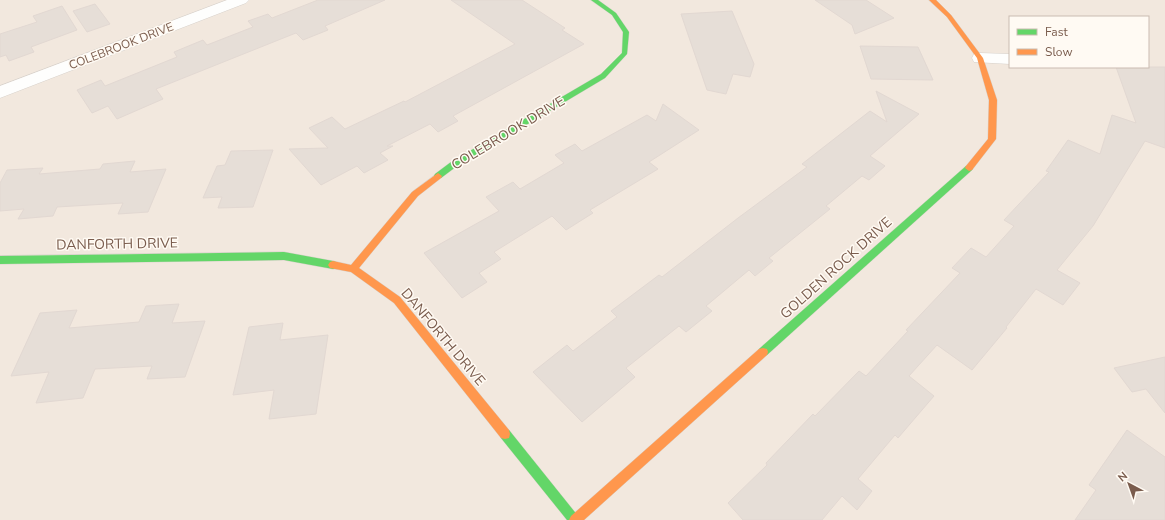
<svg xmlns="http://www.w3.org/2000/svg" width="1165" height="520" font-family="'Nunito Sans',sans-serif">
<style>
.residential{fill:#f2e8de;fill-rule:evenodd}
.building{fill:#e6ded7;stroke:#e2d8d2}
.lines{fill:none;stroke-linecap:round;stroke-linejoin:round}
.street-casing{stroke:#d7d1cb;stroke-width:1}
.fast-casing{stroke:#d9d2cb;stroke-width:1}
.slow-casing{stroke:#d9d2cb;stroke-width:1}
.street{fill:#fefefd;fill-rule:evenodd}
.fast{fill:#63d668;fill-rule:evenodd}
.slow{fill:#ff974d;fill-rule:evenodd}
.labels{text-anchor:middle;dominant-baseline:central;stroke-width:3;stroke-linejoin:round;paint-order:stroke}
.far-street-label{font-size:12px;fill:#7a5c4d;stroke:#fffaf3}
.street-label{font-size:14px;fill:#7a5c4d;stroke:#fffaf3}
</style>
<rect width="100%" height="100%" fill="#f9f5f0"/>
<path class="residential" d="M0,0H1165V520H0ZM1010,17H1148V67H1010Z"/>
<g class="building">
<polygon points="318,0 385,0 325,26 328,30 303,40 296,33 156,89 163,99 117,119 108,106 92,113 77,90 101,80 105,86 177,57 174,52 203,40 207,45 253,27 248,21 268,14 272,18"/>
<polygon points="451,0 522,0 565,28 562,30 584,44 453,116 458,121 438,132 430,124 387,146 393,146 380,153 388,160 364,173 357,166 321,185 289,149 328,148 309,128 332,117 345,129 404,101 405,102 515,44"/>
<polygon points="815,0 866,0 894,18 855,34 852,25"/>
<polygon points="95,4 110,24 87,32 73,11"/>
<polygon points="62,6 77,30 31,47 34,52 9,61 6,55 0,57 0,34 37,22 33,16"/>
<polygon points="732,11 754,64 750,77 733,74 726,94 707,90 681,14"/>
<polygon points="860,46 918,47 933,80 871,79"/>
<polygon points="1116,67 1165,67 1165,148 1145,141 1093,226 1057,270 1080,283 1063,305 1036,289 1006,327 1007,328 972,370 937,345 909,376 934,396 898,438 895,435 858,479 872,491 857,510 842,496 822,520 743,520 728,503 767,465 766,463 813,414 815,416 859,371 866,376 908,331 906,330 960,273 952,268 971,248 986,257 1014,226 1004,220 1049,172 1046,171 1068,140 1100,154 1112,115 1136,123"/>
<polygon points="876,91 919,114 870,156 885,166 869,180 862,176 826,206 830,209 769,258 773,261 755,276 749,270 706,306 712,311 686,332 679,326 626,368 635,377 582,422 533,372 567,345 573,351 617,317 611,311 659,275 662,277 738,218 807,167 802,164 870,111 887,122"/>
<polygon points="663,104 699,130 649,162 658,169 590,210 593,213 566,230 552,216 494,252 501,259 479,273 487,282 462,298 424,253 499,211 486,197 513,182 520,189 564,163 555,155 575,144 582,151 647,115 656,121"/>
<polygon points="273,150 253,207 218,208 222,197 203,198 217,166 225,165 231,151"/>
<polygon points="135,161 130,172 166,169 148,212 118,214 123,203 57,207 53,216 18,219 24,209 0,211 0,183 7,170 43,168 39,174 100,169 103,164"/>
<polygon points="179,304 172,323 205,321 185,377 147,379 152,366 95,369 83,398 36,403 49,372 11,376 40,313 77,310 69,328 139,322 146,306"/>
<polygon points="283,323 280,340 328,335 316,414 269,419 274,390 233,395 249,327"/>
<polygon points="1165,357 1165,413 1146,389 1132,392 1114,368"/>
<polygon points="1127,430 1165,457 1165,520 1075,520 1096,490 1089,485"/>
</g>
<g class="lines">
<g class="street-casing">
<g id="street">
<polygon points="227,0 249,0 246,3 0,98 0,86"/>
<polygon points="980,53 1010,54 1010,64 974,62 972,58 974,54"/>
</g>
</g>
<g class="fast-casing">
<g id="fast">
<polygon points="591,0 598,0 616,13 629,32 627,54 605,78 457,166 441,178 435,178 434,176 435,174 451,162 601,74 622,53 623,32 612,15"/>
<polygon points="969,165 973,168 972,170 767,355 763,356 759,355 758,352 759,349 966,166"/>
<polygon points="284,252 333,261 336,262 338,265 336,268 333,269 284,260 0,264 0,256"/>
<polygon points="505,429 509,430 578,516 580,520 567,520 501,438 500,434 501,430"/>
</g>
</g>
<g class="slow-casing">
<g id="slow">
<polygon points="929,0 936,0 951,15 983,58 997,100 996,139 972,170 969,171 965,168 966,166 988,139 989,100 977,58 947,17"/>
<polygon points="438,173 442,176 441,178 418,196 359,268 400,297 509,430 510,434 509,438 505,439 501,438 394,303 351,272 330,268 328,265 330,262 333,261 351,265 412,192"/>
<polygon points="763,348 767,349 768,352 767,355 584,520 569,520 571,516 759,349"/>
</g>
</g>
<use href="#street" class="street"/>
<use href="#fast" class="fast"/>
<use href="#slow" class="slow"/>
</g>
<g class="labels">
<g class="far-street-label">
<text transform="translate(121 46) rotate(-21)">COLEBROOK DRIVE</text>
</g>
<g class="street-label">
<text transform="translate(508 133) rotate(-31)">COLEBROOK DRIVE</text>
<text transform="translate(117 244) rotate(-1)">DANFORTH DRIVE</text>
<text transform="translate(836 268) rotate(-42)">GOLDEN ROCK DRIVE</text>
<text transform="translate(443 337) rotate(50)">DANFORTH DRIVE</text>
</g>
</g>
<rect x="1009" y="16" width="140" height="52" fill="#fffaf3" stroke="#cabbb1"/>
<rect x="1017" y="29" width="20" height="6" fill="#63d668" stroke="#cabbb1"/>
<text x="1045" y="36" font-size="12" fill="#7a5c4d">Fast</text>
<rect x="1017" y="49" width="20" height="6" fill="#ff974d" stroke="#cabbb1"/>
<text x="1045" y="56" font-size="12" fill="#7a5c4d">Slow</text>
<g transform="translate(1129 484) rotate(319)" stroke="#fffaf3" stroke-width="3" paint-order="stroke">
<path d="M0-3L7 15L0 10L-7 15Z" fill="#7a5c4d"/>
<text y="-6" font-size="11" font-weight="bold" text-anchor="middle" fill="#7a5c4d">N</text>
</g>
</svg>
